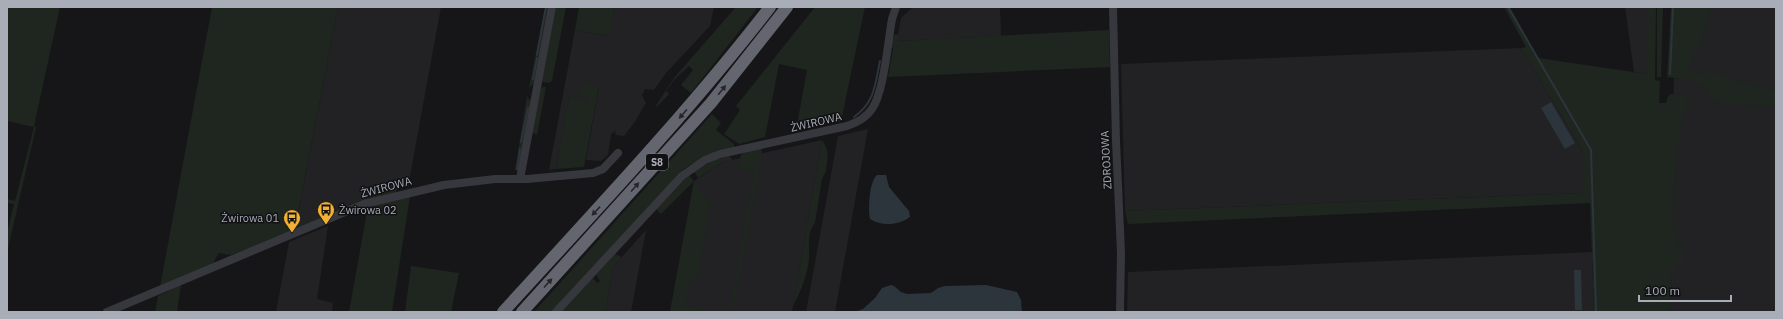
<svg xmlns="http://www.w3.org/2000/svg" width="1783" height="319" font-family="'IBM Plex Sans',sans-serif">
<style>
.built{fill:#222225}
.green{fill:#1e261f}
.water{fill:#2c353c}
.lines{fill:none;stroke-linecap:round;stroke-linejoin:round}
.stream{stroke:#2c353c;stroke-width:2}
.minor{stroke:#37383d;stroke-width:8}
.highway{stroke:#63666e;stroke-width:12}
.oneway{fill:#26262a}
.labels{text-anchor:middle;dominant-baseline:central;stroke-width:3;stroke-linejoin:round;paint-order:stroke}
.shield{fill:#111113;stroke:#7b7e86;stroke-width:1}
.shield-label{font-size:10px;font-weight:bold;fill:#a8adb8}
.street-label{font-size:11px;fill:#a8adb8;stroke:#111113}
.poi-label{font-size:11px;fill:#a8adb8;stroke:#111113;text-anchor:start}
</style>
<rect width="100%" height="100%" fill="#161618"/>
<g class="built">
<polygon points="338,7 441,7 408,187 399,187 396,190 349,205 295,229"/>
<polygon points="614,7 714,7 710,26 665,74 654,90 645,89 642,95 646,103 634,123 624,136 615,135 616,131 611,134 608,155 601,161 586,160 599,87 590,97 589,101 569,98 556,169 549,170 575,30 608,36"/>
<polygon points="913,7 1000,7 1001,36 897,41 901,18"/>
<polygon points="1625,7 1647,7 1647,74 1634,72"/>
<polygon points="1701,7 1776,7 1776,312 1666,312 1674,78 1683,79"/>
<polygon points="1521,48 1583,152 1583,193 1125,211 1121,64"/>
<polygon points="868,129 835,312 806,312 838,136"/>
<polygon points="822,140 792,312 670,312 694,181 723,162"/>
<polygon points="328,226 317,299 333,303 332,312 276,312 289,242"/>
<polygon points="646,230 631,312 605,312 613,267"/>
<polygon points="1592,252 1594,312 1127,312 1128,272"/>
</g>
<g class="green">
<polygon points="7,7 60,7 34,126 36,127 7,253 7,232 14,204 7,203 7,199 15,201 34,127 7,121"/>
<polygon points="212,7 338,7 295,228 349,205 396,189 397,190 395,194 231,255 219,253 212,265 160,287"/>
<polygon points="545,7 548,7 535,82 529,88"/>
<polygon points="556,7 566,7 552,81 549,83 542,82"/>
<polygon points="579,7 614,7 609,36 575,30"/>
<polygon points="736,7 758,7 691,93 681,85 693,70 689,66 675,79 666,91 669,94 658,106 655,107 674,78"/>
<polygon points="815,7 865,7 841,121 796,130 807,70 779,64 765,137 739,144 724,134 740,110 736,106"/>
<polygon points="1504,7 1510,7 1538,58 1647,74 1647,7 1656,7 1655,80 1660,81 1659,103 1666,103 1668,96 1672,94 1685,96 1689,103 1681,121 1680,147 1676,147 1672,228 1677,229 1676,246 1682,246 1684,248 1683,262 1676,262 1675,269 1671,269 1669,312 1594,312 1590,203 1128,224 1125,211 1583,193 1583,152 1521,48 1526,47"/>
<polygon points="1657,7 1663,7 1661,77 1657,77"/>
<polygon points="1671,7 1711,7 1699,51 1697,53 1694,53 1689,71 1708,75 1709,71 1725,76 1725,78 1776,91 1776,107 1717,103 1710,98 1710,91 1705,91 1700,85 1694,81 1667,77"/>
<polygon points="1109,30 1110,67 888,77 893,48 890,47 894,35 898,34 898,41"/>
<polygon points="580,83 599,86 584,167 556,169 569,97 589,101 589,97 578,95"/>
<polygon points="543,87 546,87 537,135 532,132 541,88"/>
<polygon points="527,96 531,102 518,171 515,170"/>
<polygon points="712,114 721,123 716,130 734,144 734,147 718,150 685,168 551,312 534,312"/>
<path d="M822,140L826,147L828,154L826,171L822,179L815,223C806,234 810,246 809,259C807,276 801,291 793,306Z"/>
<path d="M761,149L762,153L733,312H730L754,172L740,169L739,173L737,171C742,150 738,153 761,149Z"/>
<polygon points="730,156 732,160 723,162 698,178 694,171 715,160"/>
<polygon points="689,175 711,203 697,280 690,283 685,306 715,312 670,312 694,181 661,214 656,209"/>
<polygon points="410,196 392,312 349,312 368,206"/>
<polygon points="615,254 622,257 613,267 605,312 561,312 593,278 597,283 600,281 596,275"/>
<polygon points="411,266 459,273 451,312 405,312"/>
<polygon points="181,285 177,312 155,312 158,296"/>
</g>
<g class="water">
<polygon points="1551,102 1575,143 1565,149 1541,108"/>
<path d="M877,175H886L889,187L909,211L910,217C899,225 882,227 870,219C868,209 869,182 877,175Z"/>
<polygon points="1574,270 1581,270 1582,310 1575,310"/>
<polygon points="891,285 894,286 901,292 907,294 931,293 938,288 945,286 986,285 1017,292 1021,300 1022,312 854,312 863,309 875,298 882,288"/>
</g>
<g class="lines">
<g class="stream">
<polyline points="1508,7 1591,150 1596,312"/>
<polyline points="537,55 546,7"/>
<polyline points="1670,74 1673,7"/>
<polyline points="533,79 537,58"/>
<path d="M854,117C875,102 875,85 880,61"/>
<polyline points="521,142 528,108"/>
<polyline points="517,169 520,149"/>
</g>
<g class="minor">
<polyline points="1113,7 1116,141 1121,253 1120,312"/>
<polyline points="520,179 552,7"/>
<polyline points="107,312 364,204 444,185 495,179 527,179 593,173 603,169 618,153"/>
<path d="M556,312L682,176L705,160L720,154L847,126C856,123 866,118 872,109C884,92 888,41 892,19L896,7"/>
</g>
<g class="highway">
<path d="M503,312C594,212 687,114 770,7"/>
<polyline points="522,312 711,103 787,7"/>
</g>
</g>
<defs><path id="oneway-solid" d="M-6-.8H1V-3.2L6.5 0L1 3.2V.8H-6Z"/></defs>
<g class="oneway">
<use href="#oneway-solid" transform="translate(722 90) rotate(-51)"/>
<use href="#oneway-solid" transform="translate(683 114) rotate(131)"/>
<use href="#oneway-solid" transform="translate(635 187) rotate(-48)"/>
<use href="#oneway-solid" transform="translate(596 211) rotate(133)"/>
<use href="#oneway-solid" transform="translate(548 283) rotate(-48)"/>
</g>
<defs>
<g id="bus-pin" transform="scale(0.9)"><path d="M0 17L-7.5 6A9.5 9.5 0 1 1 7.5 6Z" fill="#f2b134" stroke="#111113"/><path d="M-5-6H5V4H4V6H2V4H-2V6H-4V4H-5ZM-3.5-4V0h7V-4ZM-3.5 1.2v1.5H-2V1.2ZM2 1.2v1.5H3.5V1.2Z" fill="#111"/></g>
</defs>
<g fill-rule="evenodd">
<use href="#bus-pin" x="326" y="210"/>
<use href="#bus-pin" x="292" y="218"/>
</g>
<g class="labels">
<rect class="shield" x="646" y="154" width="22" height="16" rx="3"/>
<g class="shield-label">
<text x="657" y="162">S8</text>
</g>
<g class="street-label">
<text transform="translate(816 122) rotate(-13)">ŻWIROWA</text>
<text transform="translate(1106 160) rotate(-93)">ZDROJOWA</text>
<text transform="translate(386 187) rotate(-15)">ŻWIROWA</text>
</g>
<g class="poi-label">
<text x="339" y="210">Żwirowa 02</text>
<text x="279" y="218" text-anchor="end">Żwirowa 01</text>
</g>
</g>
<rect width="1783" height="319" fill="none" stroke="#a8adb8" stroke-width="16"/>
<path d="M1639 295v6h92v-6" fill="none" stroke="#a8adb8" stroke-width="2"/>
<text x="1645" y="295" font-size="12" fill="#a8adb8" stroke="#111113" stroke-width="3" paint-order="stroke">100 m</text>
</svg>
